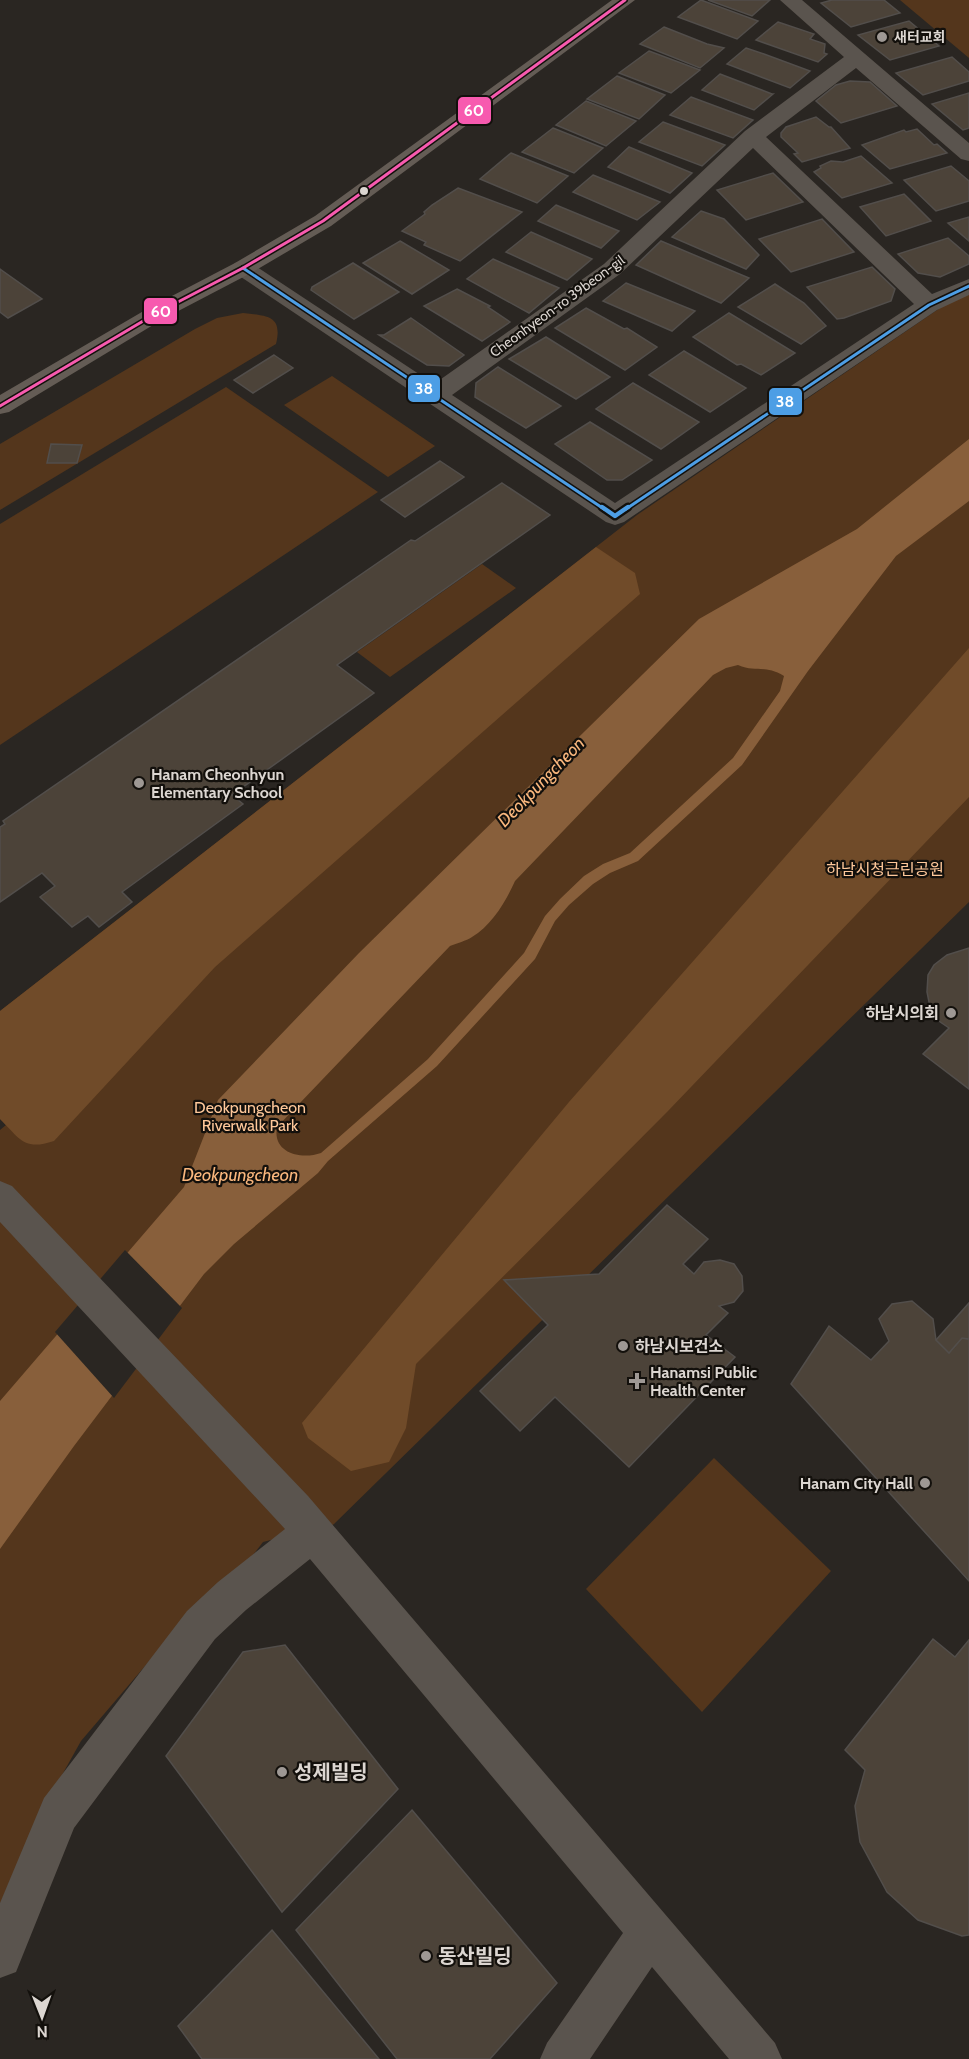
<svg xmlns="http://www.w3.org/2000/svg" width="969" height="2059" font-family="Cabin,'Noto Sans KR',sans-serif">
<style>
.green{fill:#54361c}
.forest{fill:#704b29}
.water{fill:#885f3b;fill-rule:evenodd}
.pier{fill:#2a2622}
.building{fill:#4c4339;stroke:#524e4b;stroke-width:1.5}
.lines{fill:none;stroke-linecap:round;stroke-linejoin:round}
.minor{fill:#5a544e;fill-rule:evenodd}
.major{fill:#645c55;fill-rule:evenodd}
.bus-1-far1-casing{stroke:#13100c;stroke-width:6}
.bus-1-casing{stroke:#13100c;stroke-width:9}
.bus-2-casing{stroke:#13100c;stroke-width:6}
.bus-1-far1{stroke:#4d9ee5;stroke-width:3}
.bus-1{stroke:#4d9ee5;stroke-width:4.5}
.bus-2{stroke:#f75aaf;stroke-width:3}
.poi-dot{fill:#9e9894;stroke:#13100c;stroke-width:2}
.bus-dot{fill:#dcd6d1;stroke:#13100c;stroke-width:2}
.labels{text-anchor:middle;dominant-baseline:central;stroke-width:4.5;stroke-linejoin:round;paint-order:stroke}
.far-poi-label{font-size:14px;font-weight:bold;fill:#dcd6d1;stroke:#13100c;text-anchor:start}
.far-street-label{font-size:14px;fill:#dcd6d1;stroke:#13100c}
.poi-label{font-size:16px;font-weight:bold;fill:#dcd6d1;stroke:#13100c;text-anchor:start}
.park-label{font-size:16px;fill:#ffc89a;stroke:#13100c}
.water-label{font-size:18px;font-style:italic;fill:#fab77d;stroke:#13100c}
.near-poi-label{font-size:20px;font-weight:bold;fill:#dcd6d1;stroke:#13100c;text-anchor:start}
.line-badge{stroke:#13100c;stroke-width:2}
.badge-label{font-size:16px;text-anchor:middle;font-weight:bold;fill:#fff}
</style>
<rect width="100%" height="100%" fill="#2a2622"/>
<g class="green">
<polygon points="900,0 969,0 969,58"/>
<polygon points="969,294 969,902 334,1524 327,1529 319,1528 263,1542 246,1564 192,1611 81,1741 34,1825 0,1904 0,1130 6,1125 0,1119 0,1011 637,515 943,306"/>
<path d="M243,313C267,316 283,315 276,344L0,510V444L195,329L217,318Z"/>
<polygon points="332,376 435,446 388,477 284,405"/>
<polygon points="226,387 378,492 0,745 0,524"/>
<polygon points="482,564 516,588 390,677 357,652"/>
<polygon points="714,1458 831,1571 702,1712 586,1589"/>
</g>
<g class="forest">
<path d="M596,547L635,573L640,594L215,967L54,1141C24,1151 20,1139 0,1119V1011Z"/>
<polygon points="969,648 969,797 668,1111 416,1364 406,1428 389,1462 351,1471 308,1438 302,1423 569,1102"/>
</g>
<path class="water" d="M969,439V501L896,556L808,671L742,765L638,861L610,873L593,884L569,905L555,921L535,959L437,1066L328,1161L318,1173L234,1244L204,1274L74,1446L0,1549V1401L184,1187L218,1100L359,953L699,619L857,529ZM738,665C756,673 764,664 784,676L780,691L733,758L630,853L603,864L584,876L560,899L545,916L524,953L428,1059L321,1153C301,1160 272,1153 277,1127L450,946C457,943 466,941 472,937C492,925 506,901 515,881L713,675L726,668Z"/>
<polygon class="pier" points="125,1250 182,1308 114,1398 55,1332"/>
<g class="building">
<polygon points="701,0 758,21 737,39 678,17"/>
<polygon points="708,0 770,0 752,16"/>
<polygon points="832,0 884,0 900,13 851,27 821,3"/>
<polygon points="909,21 939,46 890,60 858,35"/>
<polygon points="778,22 814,34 810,39 825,44 824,53 827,54 818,62 756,40"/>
<polygon points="664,27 707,44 724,48 700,68 640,44"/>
<polygon points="746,48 764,54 810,71 790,88 727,64"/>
<polygon points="649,51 700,70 671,93 619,73"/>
<polygon points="952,57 969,72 969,81 923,95 896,73"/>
<polygon points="720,74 772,94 773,94 754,110 702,90"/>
<polygon points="617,76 665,95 639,119 587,99"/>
<polygon points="850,81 870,82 897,106 841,123 816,101 836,85"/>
<polygon points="969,93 969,128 963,130 932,104"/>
<polygon points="691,97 753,120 733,138 670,115"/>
<polygon points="586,101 636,121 606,146 556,125"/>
<polygon points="816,117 829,127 831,127 850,148 802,162 794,154 798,153 781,137 781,133 786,127"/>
<polygon points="663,122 725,145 702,166 639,142"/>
<polygon points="553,128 603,148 574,173 522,152"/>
<polygon points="917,129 934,145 937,144 947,153 890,169 862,145 904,130 906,132"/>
<polygon points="629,147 692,173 670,193 608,167"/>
<polygon points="511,153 568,176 537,203 480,179"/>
<polygon points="861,156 892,183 842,198 814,172 821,168 820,166 831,161 843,162"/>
<polygon points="951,166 969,181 969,201 936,211 904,180"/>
<polygon points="773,173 803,202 746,220 717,190"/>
<polygon points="593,175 660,202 637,220 573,192"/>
<polygon points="458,188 522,212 460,261 424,245 426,242 402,231 425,214 424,212 432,205"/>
<polygon points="904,194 931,221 886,236 860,207"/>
<polygon points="556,205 619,231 601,248 538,221"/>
<polygon points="701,211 724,219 759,255 746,269 672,237"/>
<polygon points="969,217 969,241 948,223"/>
<polygon points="822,219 854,252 791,272 759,239"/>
<polygon points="531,232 592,259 567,280 506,252"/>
<polygon points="948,238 969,256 969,264 940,277 918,273 898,254"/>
<polygon points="400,241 449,270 412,294 363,263"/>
<polygon points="661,241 749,278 721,303 636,265"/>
<polygon points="493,259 559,288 529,313 467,279"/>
<polygon points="353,263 399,292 354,319 311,290 312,287"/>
<polygon points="872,267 895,289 891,301 844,318 837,319 807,287"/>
<polygon points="0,269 42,299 8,318 0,312"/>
<polygon points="626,283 695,311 672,331 603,301"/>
<polygon points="775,284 804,303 826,326 801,344 738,307"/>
<polygon points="457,289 490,306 488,307 510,322 482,341 424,306"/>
<polygon points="586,308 624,329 627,328 657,347 625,370 555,328"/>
<polygon points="729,313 795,353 761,375 741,364 737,365 693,337"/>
<polygon points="411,318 464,355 449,366 427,365 379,335 384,335"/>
<polygon points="546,337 610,377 576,399 509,359"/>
<polygon points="684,351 746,388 710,412 649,375"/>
<polygon points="274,355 293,368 253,393 234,380"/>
<polygon points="498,367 561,406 526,428 475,397 476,383"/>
<polygon points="633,383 699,422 661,449 596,409"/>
<polygon points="590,422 652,460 622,480 607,480 555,444"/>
<polygon points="51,444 82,445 77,463 47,463"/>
<polygon points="440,461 464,477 405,517 381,500"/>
<polygon points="502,483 550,515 337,665 374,693 232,795 243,804 122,892 132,902 99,927 88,916 72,927 40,897 55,886 42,873 0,902 0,827 5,824 3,821 411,540 415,541"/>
<polygon points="969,948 969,1089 923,1054 949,1028 936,1019 930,1007 927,992 928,975 934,965 947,955"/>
<polygon points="667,1205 708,1239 683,1264 694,1274 704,1262 720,1260 734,1264 742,1276 743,1291 734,1302 719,1306 728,1313 706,1335 735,1357 629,1467 555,1397 520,1431 480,1391 548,1325 504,1280 599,1274"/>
<polygon points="912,1301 933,1319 936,1340 949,1353 962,1338 969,1339 969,1581 791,1384 829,1326 871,1360 889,1341 879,1319 892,1304"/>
<polygon points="969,1303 969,1339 962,1338 949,1353 936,1340"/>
<polygon points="933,1639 955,1657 969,1640 969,1935 962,1936 918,1920 887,1892 860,1842 855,1806 865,1770 845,1750"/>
<polygon points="285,1645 398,1789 282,1912 166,1756 243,1652"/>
<polygon points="412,1810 557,1983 490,2059 397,2059 296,1930"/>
<polygon points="272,1930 379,2059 202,2059 178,2026"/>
</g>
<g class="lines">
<g class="minor">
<path d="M780,0H802L969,143V161L961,159L856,68L766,137L932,294L969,279V295L937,310L624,522L615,525L606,522L235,273L231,268L235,263L243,261L251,263L434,384L604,264L745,131L844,57ZM753,148L914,304L615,503L452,395L620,274Z"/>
<polygon points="0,1181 12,1186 308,1496 775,2043 782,2059 729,2059 652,1967 590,2059 540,2059 547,2043 623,1933 310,1559 246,1610 215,1639 74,1828 16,1972 0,1978 0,1903 44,1798 187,1611 218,1582 285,1529 0,1222"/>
</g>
<polygon class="major" points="612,0 635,0 331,226 251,273 163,319 9,412 0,414 0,395 147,309 235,263 315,216"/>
<g class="bus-1-far1-casing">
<g id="bus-1-far1">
<polyline points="243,268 604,509"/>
<polyline points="626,509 929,305 969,286"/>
</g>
</g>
<g class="bus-1-casing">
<polyline id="bus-1" points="602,507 615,516 628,507"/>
</g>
<g class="bus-2-casing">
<polyline id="bus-2" points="0,406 155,314 243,268 323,221 625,0"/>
</g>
<use href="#bus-1-far1" class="bus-1-far1"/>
<use href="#bus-1" class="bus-1"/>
<use href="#bus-2" class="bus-2"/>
</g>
<g class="poi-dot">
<circle cx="882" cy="37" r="6"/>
<circle cx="139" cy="783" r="6"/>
<circle cx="951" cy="1013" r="6"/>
<circle cx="623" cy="1346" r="6"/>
<path d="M634 1372h6v6h6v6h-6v6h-6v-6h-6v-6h6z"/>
<circle cx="925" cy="1483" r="6"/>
<circle cx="282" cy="1772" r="6"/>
<circle cx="426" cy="1956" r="6"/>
</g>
<circle class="bus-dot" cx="364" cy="191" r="5"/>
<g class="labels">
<g class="far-poi-label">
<text x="894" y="37">새터교회</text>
</g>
<g class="far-street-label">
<text transform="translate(557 306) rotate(-36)">Cheonhyeon-ro 39beon-gil</text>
</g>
<g class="poi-label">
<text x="151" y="774">Hanam Cheonhyun<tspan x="151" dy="18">Elementary School</tspan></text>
<text x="939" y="1013" text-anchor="end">하남시의회</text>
<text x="635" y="1346">하남시보건소</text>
<text x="650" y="1372">Hanamsi Public<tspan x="650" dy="18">Health Center</tspan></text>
<text x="913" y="1483" text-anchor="end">Hanam City Hall</text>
</g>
<g class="park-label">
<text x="885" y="869">하남시청근린공원</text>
<text x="250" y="1107">Deokpungcheon<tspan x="250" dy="18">Riverwalk Park</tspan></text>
</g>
<g class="water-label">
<text transform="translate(541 782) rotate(-46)">Deokpungcheon</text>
<text x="240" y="1175">Deokpungcheon</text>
</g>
<g class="near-poi-label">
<text x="294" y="1772">성제빌딩</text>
<text x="438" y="1956">동산빌딩</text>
</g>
</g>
<g class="line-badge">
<rect x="457" y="96" width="35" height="29" rx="6" fill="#f75aaf"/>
<rect x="143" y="297" width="35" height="28" rx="6" fill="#f75aaf"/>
<rect x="407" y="374" width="34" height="29" rx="6" fill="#4d9ee5"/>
<rect x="768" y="387" width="35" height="29" rx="6" fill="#4d9ee5"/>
</g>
<g class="badge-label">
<text x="474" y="116">60</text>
<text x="161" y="317">60</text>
<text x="424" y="394">38</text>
<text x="785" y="407">38</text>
</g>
<g transform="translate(42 2017) rotate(179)" stroke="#13100c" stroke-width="4.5" paint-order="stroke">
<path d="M0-4.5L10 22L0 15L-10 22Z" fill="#dcd6d1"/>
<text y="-9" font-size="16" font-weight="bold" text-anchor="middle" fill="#dcd6d1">N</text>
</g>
</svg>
